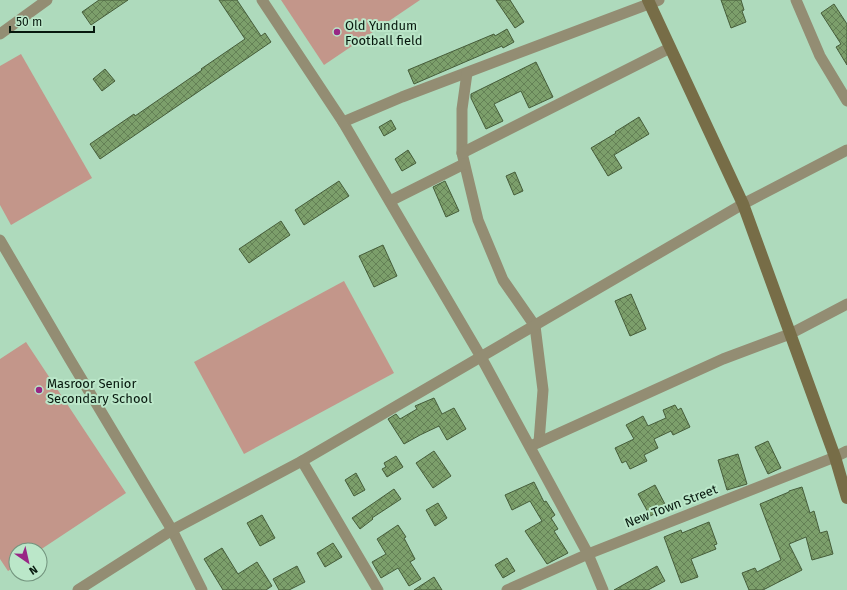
<svg xmlns="http://www.w3.org/2000/svg" width="847" height="590" font-family="'Fira Sans',sans-serif">
<style>
.garden{fill:#c3968a}
.building{fill:url(#building-cross-hatch);stroke:#465d3a}
.lines{fill:none;stroke-linecap:round;stroke-linejoin:round}
.street{stroke:#938d73;stroke-width:11}
.secondary{stroke:#776d47;stroke-width:12}
.poi-dot{fill:#982785;stroke:#bbe7c9;stroke-width:1.5}
.labels{text-anchor:middle;dominant-baseline:central;stroke-width:4;stroke-linejoin:round;paint-order:stroke}
.poi-label{font-size:13px;fill:#07180e;stroke:#bbe7c9;text-anchor:start}
.street-label{font-size:13px;fill:#07180e;stroke:#bbe7c9}
</style>
<defs>
<pattern id="building-cross-hatch" width="8" height="8" patternUnits="userSpaceOnUse"><rect width="8" height="8" fill="#7c9f6b"/><path d="M0 0l8 8M0 8l8-8" fill="none" stroke="#648156"/></pattern>
</defs>
<rect width="100%" height="100%" fill="#aedabc"/>
<g class="garden">
<polygon points="281,0 420,0 324,65"/>
<polygon points="21,54 92,178 11,225 0,205 0,66"/>
<polygon points="344,281 394,373 244,454 194,362"/>
<polygon points="26,342 126,493 40,550 16,550 16,566 8,571 0,559 0,359"/>
</g>
<g class="building">
<polygon points="99,0 128,0 91,25 82,12"/>
<polygon points="219,0 237,0 261,36 265,33 271,42 100,159 90,144 134,114 135,116 202,70 201,69 245,39"/>
<polygon points="496,0 510,0 524,22 515,28"/>
<polygon points="721,0 741,0 744,10 742,11 746,22 731,28"/>
<polygon points="834,4 847,24 847,65 836,47 841,44 821,13"/>
<polygon points="507,29 514,42 503,48 502,46 414,84 408,70 494,34 495,36"/>
<polygon points="536,62 553,97 529,108 521,91 494,104 503,121 486,129 471,98 471,94"/>
<polygon points="105,69 115,81 102,91 93,79"/>
<polygon points="639,117 649,134 614,155 622,168 608,176 591,148 616,133 615,132"/>
<polygon points="391,120 396,129 384,136 379,127"/>
<polygon points="408,150 416,163 402,171 395,159"/>
<polygon points="515,172 523,191 514,195 506,176"/>
<polygon points="339,181 349,196 304,225 295,210"/>
<polygon points="445,181 459,211 446,217 433,187"/>
<polygon points="281,221 290,235 249,263 239,249"/>
<polygon points="383,245 397,276 374,287 359,256"/>
<polygon points="631,294 646,329 630,336 615,301"/>
<polygon points="434,398 442,414 454,408 466,429 447,440 439,426 420,435 404,444 388,419 396,414 400,419 417,409 415,406"/>
<polygon points="675,405 678,410 681,408 690,427 673,435 671,431 654,439 658,448 644,455 647,461 630,469 626,461 622,463 615,448 634,439 626,425 643,416 648,426 666,418 663,410"/>
<polygon points="768,441 781,468 768,474 755,447"/>
<polygon points="434,451 451,476 433,488 416,463"/>
<polygon points="738,454 747,484 727,490 718,460"/>
<polygon points="396,456 403,467 387,477 382,469 386,467 384,463"/>
<polygon points="356,473 365,490 354,496 345,480"/>
<polygon points="534,482 544,502 546,501 555,515 551,518 558,529 554,531 568,553 547,564 525,531 542,521 530,501 512,510 505,495"/>
<polygon points="655,485 667,508 650,516 638,494"/>
<polygon points="802,487 810,513 814,511 820,533 827,531 833,554 812,560 806,537 789,544 802,570 763,590 749,590 742,573 755,568 757,572 781,560 760,504 789,492 789,491"/>
<polygon points="394,489 401,499 372,518 373,519 360,529 352,518"/>
<polygon points="438,503 447,518 435,526 426,510"/>
<polygon points="262,515 275,538 260,546 247,523"/>
<polygon points="709,522 717,544 714,545 716,549 691,559 698,577 681,583 664,537 681,530 682,533"/>
<polygon points="398,525 406,537 404,538 415,559 410,562 421,579 409,586 398,568 381,578 372,562 386,554 377,539"/>
<polygon points="333,543 342,557 325,567 317,553"/>
<polygon points="222,548 238,574 257,562 272,586 266,590 223,590 204,559"/>
<polygon points="507,558 515,571 503,578 495,565"/>
<polygon points="297,566 305,582 289,590 279,590 273,579"/>
<polygon points="657,566 665,581 648,590 614,590"/>
<polygon points="434,577 442,590 414,590"/>
</g>
<g class="lines">
<g class="street">
<polyline points="262,0 343,122 402,97 659,0"/>
<polyline points="796,0 820,56 847,101"/>
<polyline points="0,34 47,0"/>
<polyline points="467,73 462,109 462,153 478,220 503,280 535,326 543,390 539,442"/>
<polyline points="343,122 481,357 588,554 603,590"/>
<polyline points="462,153 670,48"/>
<polyline points="390,201 464,164"/>
<polyline points="0,240 69,358 172,530 202,590"/>
<polyline points="533,445 723,359 790,334 847,304"/>
<polyline points="302,461 378,590"/>
<polyline points="78,590 172,530 302,461 743,204 847,150"/>
<polyline points="507,590 588,554 835,457 847,451"/>
</g>
<polyline class="secondary" points="648,0 743,204 835,457 847,498"/>
</g>
<g class="poi-dot">
<circle cx="337" cy="32" r="4"/>
<circle cx="39" cy="390" r="4"/>
</g>
<g class="labels">
<g class="poi-label">
<text x="345" y="25">Old Yundum<tspan x="345" dy="15">Football field</tspan></text>
<text x="47" y="383">Masroor Senior<tspan x="47" dy="15">Secondary School</tspan></text>
</g>
<g class="street-label">
<text transform="translate(671 506) rotate(-21)">New Town Street</text>
</g>
</g>
<g transform="translate(28 562) rotate(146)"><circle r="19" fill="#bbe7c9" stroke="#73947e"/>
<path d="M0-3L7 15L0 10L-7 15Z" fill="#982785"/>
<text y="-6" font-size="11" font-weight="bold" text-anchor="middle" fill="#07180e">N</text>
</g>
<path d="M10 26v6h84v-6" fill="none" stroke="#07180e" stroke-width="2"/>
<text x="16" y="26" font-size="12" fill="#07180e" stroke="#bbe7c9" stroke-width="3" paint-order="stroke">50 m</text>
</svg>
